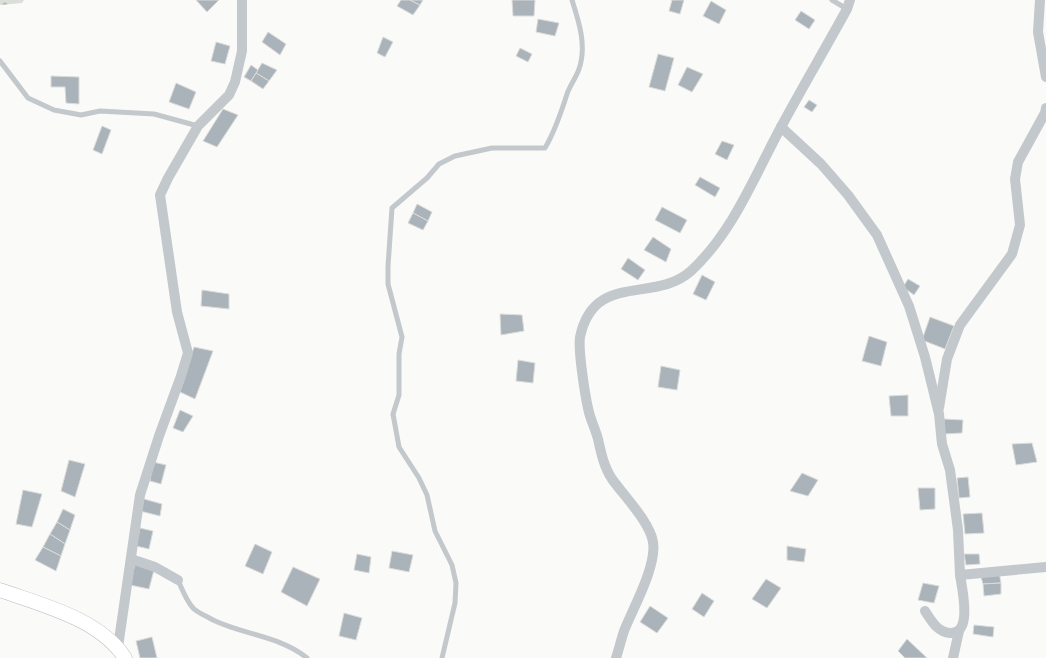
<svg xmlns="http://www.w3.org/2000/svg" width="1046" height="658" font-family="Mulish,sans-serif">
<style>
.cemetery{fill:url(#cemetery-stones)}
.building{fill:#aab3b9;stroke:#dcdcda}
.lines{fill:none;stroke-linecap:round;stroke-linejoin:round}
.secondary-casing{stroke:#b3babf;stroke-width:15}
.lane{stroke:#c3c8cc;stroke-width:5}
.street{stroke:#c3c8cc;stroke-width:10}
.secondary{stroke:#fff;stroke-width:14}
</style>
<defs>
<pattern id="cemetery-stones" width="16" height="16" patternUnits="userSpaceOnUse" patternTransform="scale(1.25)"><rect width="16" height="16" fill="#dadfd7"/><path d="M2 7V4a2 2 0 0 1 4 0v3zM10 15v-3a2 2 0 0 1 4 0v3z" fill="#b4b9b4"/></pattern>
</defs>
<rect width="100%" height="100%" fill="#fafaf8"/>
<polygon class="cemetery" points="0,0 24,0 22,3 0,5"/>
<g class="building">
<polygon points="196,0 219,0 207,12"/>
<polygon points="401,0 410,0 420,5 413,15 397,6"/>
<polygon points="410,0 423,0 420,5"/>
<polygon points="512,0 535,0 534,16 513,16"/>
<polygon points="672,0 684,0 680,14 669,11"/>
<polygon points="711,1 726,10 719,24 703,16"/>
<polygon points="801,11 815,20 809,29 795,20"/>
<polygon points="538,19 559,23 555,36 536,32"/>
<polygon points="268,32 286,44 280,55 262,42"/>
<polygon points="383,37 393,42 385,57 377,53"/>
<polygon points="216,42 230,46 225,64 211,61"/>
<polygon points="520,48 532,54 528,62 516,56"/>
<polygon points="658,54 674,58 665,91 649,87"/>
<polygon points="262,63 277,70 269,81 256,73"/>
<polygon points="251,65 258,70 251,81 244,77"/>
<polygon points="687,67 703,74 692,92 678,85"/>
<polygon points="256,73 269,81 263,89 251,81"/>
<polygon points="51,76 79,77 79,104 66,103 65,87 51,87"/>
<polygon points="176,83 196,92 189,109 169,102"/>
<polygon points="809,100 817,105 812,112 804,107"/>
<polygon points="223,109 238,115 217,147 203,141"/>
<polygon points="102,126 111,130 102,154 93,150"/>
<polygon points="722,141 734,145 727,160 715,154"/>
<polygon points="700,177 720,188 715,197 695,185"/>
<polygon points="417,204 432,212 428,221 413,213"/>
<polygon points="662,207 687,220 680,233 655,220"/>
<polygon points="413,213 428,221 423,230 408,223"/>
<polygon points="653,237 671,249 666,262 644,250"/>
<polygon points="628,258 645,270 638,280 621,269"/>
<polygon points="702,275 715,282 706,300 693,294"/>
<polygon points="908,279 920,286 914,295 903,287"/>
<polygon points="202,290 229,294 229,309 201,306"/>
<polygon points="500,314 522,315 524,331 501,335"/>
<polygon points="930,317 954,326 945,349 922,340"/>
<polygon points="869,336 887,342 881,366 862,361"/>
<polygon points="194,347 213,351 195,399 180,392"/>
<polygon points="518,360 535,363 533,383 516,381"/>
<polygon points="661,366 680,370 677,390 658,387"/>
<polygon points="908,395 908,416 891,416 889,396"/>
<polygon points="180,410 193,416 183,432 173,428"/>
<polygon points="944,419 963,420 962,433 944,434"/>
<polygon points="1032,443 1037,462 1016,465 1012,444"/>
<polygon points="69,460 85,464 75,497 61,491"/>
<polygon points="153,462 166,465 161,484 150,481"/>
<polygon points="802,473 818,480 808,496 790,491"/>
<polygon points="968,477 970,497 959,498 957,478"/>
<polygon points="918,488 935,488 935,509 920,510"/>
<polygon points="23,490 42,494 32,527 16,524"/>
<polygon points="144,499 162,504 160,516 140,511"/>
<polygon points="63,509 75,515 70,530 57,522"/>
<polygon points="982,513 984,533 965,534 963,514"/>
<polygon points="57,522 70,530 65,544 50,534"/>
<polygon points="140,528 153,531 149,549 136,546"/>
<polygon points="50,534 65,544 61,556 43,547"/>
<polygon points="255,544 272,552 263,574 245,566"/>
<polygon points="787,546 806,549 804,562 787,560"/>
<polygon points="43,547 61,556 56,571 35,560"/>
<polygon points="392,551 413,555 409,572 389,568"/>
<polygon points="357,554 371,557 369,573 354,570"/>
<polygon points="964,554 979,554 980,564 966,565"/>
<polygon points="135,564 154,570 149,589 130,585"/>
<polygon points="293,567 320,579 307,606 281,592"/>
<polygon points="999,572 1001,583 983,584 980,574"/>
<polygon points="766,579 781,588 767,608 752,599"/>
<polygon points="923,583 939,586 934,603 918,600"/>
<polygon points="1001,583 1001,594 984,596 983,584"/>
<polygon points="702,593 714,601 704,617 692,609"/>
<polygon points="650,606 668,618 657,633 640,622"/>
<polygon points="344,613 362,618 356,640 339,636"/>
<polygon points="974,625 994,627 993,637 973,634"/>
<polygon points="152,637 157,658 140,658 136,641"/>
<polygon points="907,639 927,658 905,658 898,651"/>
</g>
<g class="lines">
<g class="secondary-casing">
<path id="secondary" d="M0,590C42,605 100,619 125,658"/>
</g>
<g class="lane">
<polyline points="832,0 847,9"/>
<polyline points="0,61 28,98 54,110 81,115 100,111 154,114 198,126"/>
<path d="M178,580C182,589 186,600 193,608C198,613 206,616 213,620C244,635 280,636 307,658"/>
<path d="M442,658L455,603L456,583L452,565L435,531L427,495L419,478L399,447L393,414L399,395V354L402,337L388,284V266L392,208L427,178L439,164L455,156L492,148H545C555,131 561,113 567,94C570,85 576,78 579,69C587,46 579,22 572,0"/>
</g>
<g class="street">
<polyline points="1040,0 1038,32 1046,77"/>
<polyline points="781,127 821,164 848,195 877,235 909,306 925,357 939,414 942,444 950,470 958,530 960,575 1046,567"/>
<polyline points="939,408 947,359 960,325 1012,254 1020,225 1015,179 1018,162 1045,113 1046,108"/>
<polyline points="131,559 155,567 178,580"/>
<path d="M925,611C931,620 937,632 950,633C973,635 962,588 960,575"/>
<polyline points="118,647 140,495 159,436 181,376 188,353 177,312 160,195 168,178 198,126 229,95 235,82 242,51 242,0"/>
<path d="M616,658C619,649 621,640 624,631C633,608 657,566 653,542C650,522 624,496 612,479C604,467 601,453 598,439C595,428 590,419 588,408C585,395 578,350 580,337C594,271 654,304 691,271C733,232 754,177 781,127C802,88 825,49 847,9L850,0"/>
<polyline points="953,658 959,631"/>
</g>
<use href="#secondary" class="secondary"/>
</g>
</svg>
